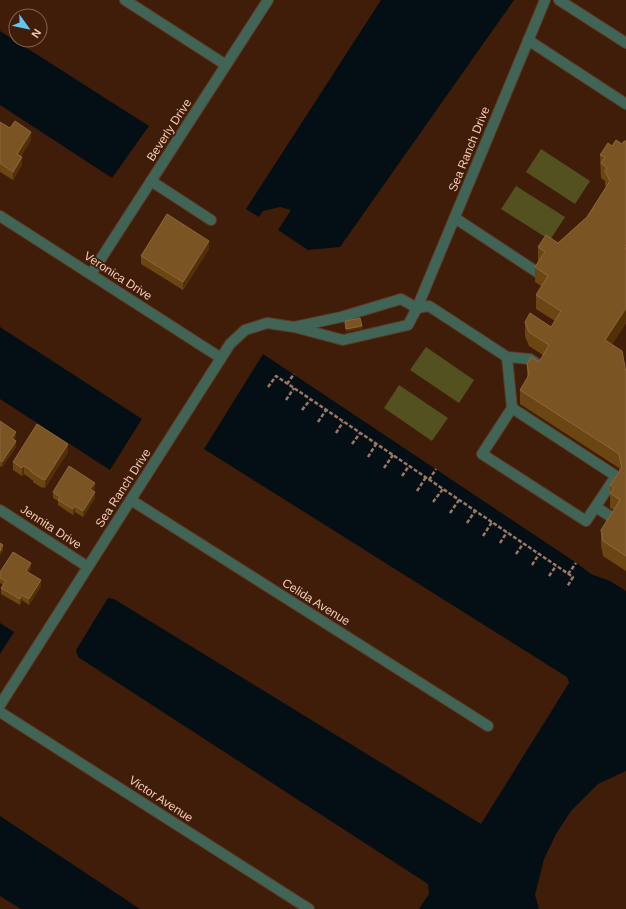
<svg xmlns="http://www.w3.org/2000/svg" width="626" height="909" font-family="Helvetica,sans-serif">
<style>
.green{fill:#52511f}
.water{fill:#030f15}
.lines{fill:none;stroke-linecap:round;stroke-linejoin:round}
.minor-casing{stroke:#5d3925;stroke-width:12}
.path{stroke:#9d7764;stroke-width:2.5;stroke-dasharray:4 2;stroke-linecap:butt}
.minor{stroke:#406456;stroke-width:10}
.wall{fill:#6c4612}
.shaded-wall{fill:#543007}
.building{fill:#7b5423;stroke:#8e673b}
.labels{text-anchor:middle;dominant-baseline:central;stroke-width:3.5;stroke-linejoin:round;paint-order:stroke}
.street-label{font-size:12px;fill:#f3cbb8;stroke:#401d09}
</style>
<rect width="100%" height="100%" fill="#401d09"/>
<g class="green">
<polygon points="541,149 590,181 575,204 526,172"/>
<polygon points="516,186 565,217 550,240 501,209"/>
<polygon points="426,347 474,380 459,403 410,370"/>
<polygon points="399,385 448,418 432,441 384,408"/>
</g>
<g class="water">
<polygon points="381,0 514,0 340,247 308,250 278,230 291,210 280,207 263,211 259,217 246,209"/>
<polygon points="0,31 149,126 112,178 0,105"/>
<polygon points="0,327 142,419 110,470 0,399"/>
<polygon points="263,354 578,564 591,574 610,581 626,591 626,771 598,784 571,811 556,834 544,859 535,895 539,909 419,909 429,894 428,884 78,657 76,650 108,598 114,599 481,824 569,683 567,677 204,449"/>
<polygon points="0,623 14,632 0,654"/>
<polygon points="0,816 140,909 21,909 0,896"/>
</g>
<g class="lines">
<g class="minor-casing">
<g id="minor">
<polyline points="125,0 226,65"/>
<polyline points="559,0 626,43"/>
<polyline points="528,40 626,104"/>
<polyline points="151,181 211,220"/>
<polyline points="0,216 221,358"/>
<polyline points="455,218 540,274"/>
<polyline points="91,274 268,0"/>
<polygon points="401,299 417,308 408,325 343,340 294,327 341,317"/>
<polyline points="417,308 545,0"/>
<polyline points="417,308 429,306 507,357 512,408"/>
<polyline points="507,357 530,359 540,366"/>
<polygon points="512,408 616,476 586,521 482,454"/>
<polyline points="131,500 488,726"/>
<polyline points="596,507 617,521"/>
<polyline points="0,510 88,567"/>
<polyline points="0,705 230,344 245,330 267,323 294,327"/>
<polyline points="0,712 309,909"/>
</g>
</g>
<g class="path">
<polyline points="287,384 294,374"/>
<polyline points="268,387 276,376 294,388 573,577 567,587"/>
<polyline points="286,400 294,388"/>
<polyline points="302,410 310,400"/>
<polyline points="318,422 326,410"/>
<polyline points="336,433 343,422"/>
<polyline points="352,444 360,433"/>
<polyline points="368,457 376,444"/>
<polyline points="384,468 393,455"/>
<polyline points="402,476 409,466"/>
<polyline points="429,480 436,469"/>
<polyline points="417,491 426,477"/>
<polyline points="433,502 443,489"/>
<polyline points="450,513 459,500"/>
<polyline points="467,523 475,511"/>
<polyline points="483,536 492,522"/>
<polyline points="500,543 507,532"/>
<polyline points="516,554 523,544"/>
<polyline points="532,565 539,554"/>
<polyline points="568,574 576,563"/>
<polyline points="549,576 556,566"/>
</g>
<use href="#minor" class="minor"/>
</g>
<g class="wall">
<polygon points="0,122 10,128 31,140 21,156 22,165 13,180 0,172"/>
<polygon points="626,141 626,323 612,344 626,372 626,571 603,556 601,545 601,530 614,510 610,508 610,485 619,471 619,468 520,404 520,390 527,379 527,364 539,362 543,355 529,346 525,336 525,322 551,327 555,321 536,309 536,295 541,286 535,282 535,267 538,262 538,247 558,243 587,217 606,187 605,185 605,181 601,178 600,155 612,146 622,144"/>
<polygon points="209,249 183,290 141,264 141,256"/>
<polygon points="0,421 16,437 14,440 16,447 2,467 0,466"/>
<polygon points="68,452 45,488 43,487 42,488 33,482 33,480 30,479 30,478 24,474 22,476 13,470 13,462"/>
<polygon points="95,488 93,491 95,498 83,517 75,512 73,515 58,505 58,501 53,498 53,492"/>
<polygon points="31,568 28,572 41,586 29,605 22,600 20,605 1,594 1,588 3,585 0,583 0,572"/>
</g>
<g class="shaded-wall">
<polygon points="31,132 31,140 17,162 17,154"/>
<polygon points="22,157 22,165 13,180 13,172"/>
<polygon points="209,241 209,249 183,290 183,282"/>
<polygon points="626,308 626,323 605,354 605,340"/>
<polygon points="362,326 362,329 346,332 346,329"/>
<polygon points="16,432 16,437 12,444 12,438"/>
<polygon points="16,441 16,447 2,467 2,462"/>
<polygon points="68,444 68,452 45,488 45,480"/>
<polygon points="24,466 24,474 22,476 22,468"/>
<polygon points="95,483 95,488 90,495 90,489"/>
<polygon points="95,492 95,498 83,517 83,511"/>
<polygon points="75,506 75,512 73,515 73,509"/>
<polygon points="3,545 3,551 0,556 0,551"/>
<polygon points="31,563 31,568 26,576 26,571"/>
<polygon points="41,580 41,586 29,605 29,599"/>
<polygon points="22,595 22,600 20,605 20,599"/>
</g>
<g class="building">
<polygon points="15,121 31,132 17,154 22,157 13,172 0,163 0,122 10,128"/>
<polygon points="616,140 622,144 624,141 626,141 626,245 625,246 626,251 626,308 605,340 622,351 626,372 626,556 603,541 601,530 620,500 610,493 614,488 610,485 622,468 619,454 520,390 529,375 527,364 531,357 539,362 549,345 529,332 525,322 530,313 551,327 561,311 536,295 548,276 535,267 545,252 538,247 546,235 558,243 587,217 610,181 605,171 607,168 601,163 605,157 600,155 608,143 612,146"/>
<polygon points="167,214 209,241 183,282 141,256"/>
<polygon points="360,318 362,326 346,329 345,321"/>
<polygon points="0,421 16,432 12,438 16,441 2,462 0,460"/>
<polygon points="37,424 68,444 45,480 43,479 42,479 30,471 31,470 24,466 22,468 13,462"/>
<polygon points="69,466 95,483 90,489 95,492 83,511 75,506 73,509 58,500 60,497 53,492"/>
<polygon points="0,543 3,545 0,551"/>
<polygon points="13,552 31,563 26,571 41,580 29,599 22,595 20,599 1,588 6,581 0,578 0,572"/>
</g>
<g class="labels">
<g class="street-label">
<text transform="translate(169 130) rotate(-57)">Beverly Drive</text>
<text transform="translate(469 149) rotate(-68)">Sea Ranch Drive</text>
<text transform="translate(118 276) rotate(33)">Veronica Drive</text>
<text transform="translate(123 488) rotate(-57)">Sea Ranch Drive</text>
<text transform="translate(51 527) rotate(33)">Jennita Drive</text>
<text transform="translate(316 602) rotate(32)">Celida Avenue</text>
<text transform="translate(161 799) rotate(33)">Victor Avenue</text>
</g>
</g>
<g transform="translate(28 28) rotate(123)"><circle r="19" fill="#401d09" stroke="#88634f"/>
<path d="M0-3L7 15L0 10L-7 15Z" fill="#64c5ee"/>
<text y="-6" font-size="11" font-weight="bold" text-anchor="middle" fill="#f3cbb8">N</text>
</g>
</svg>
